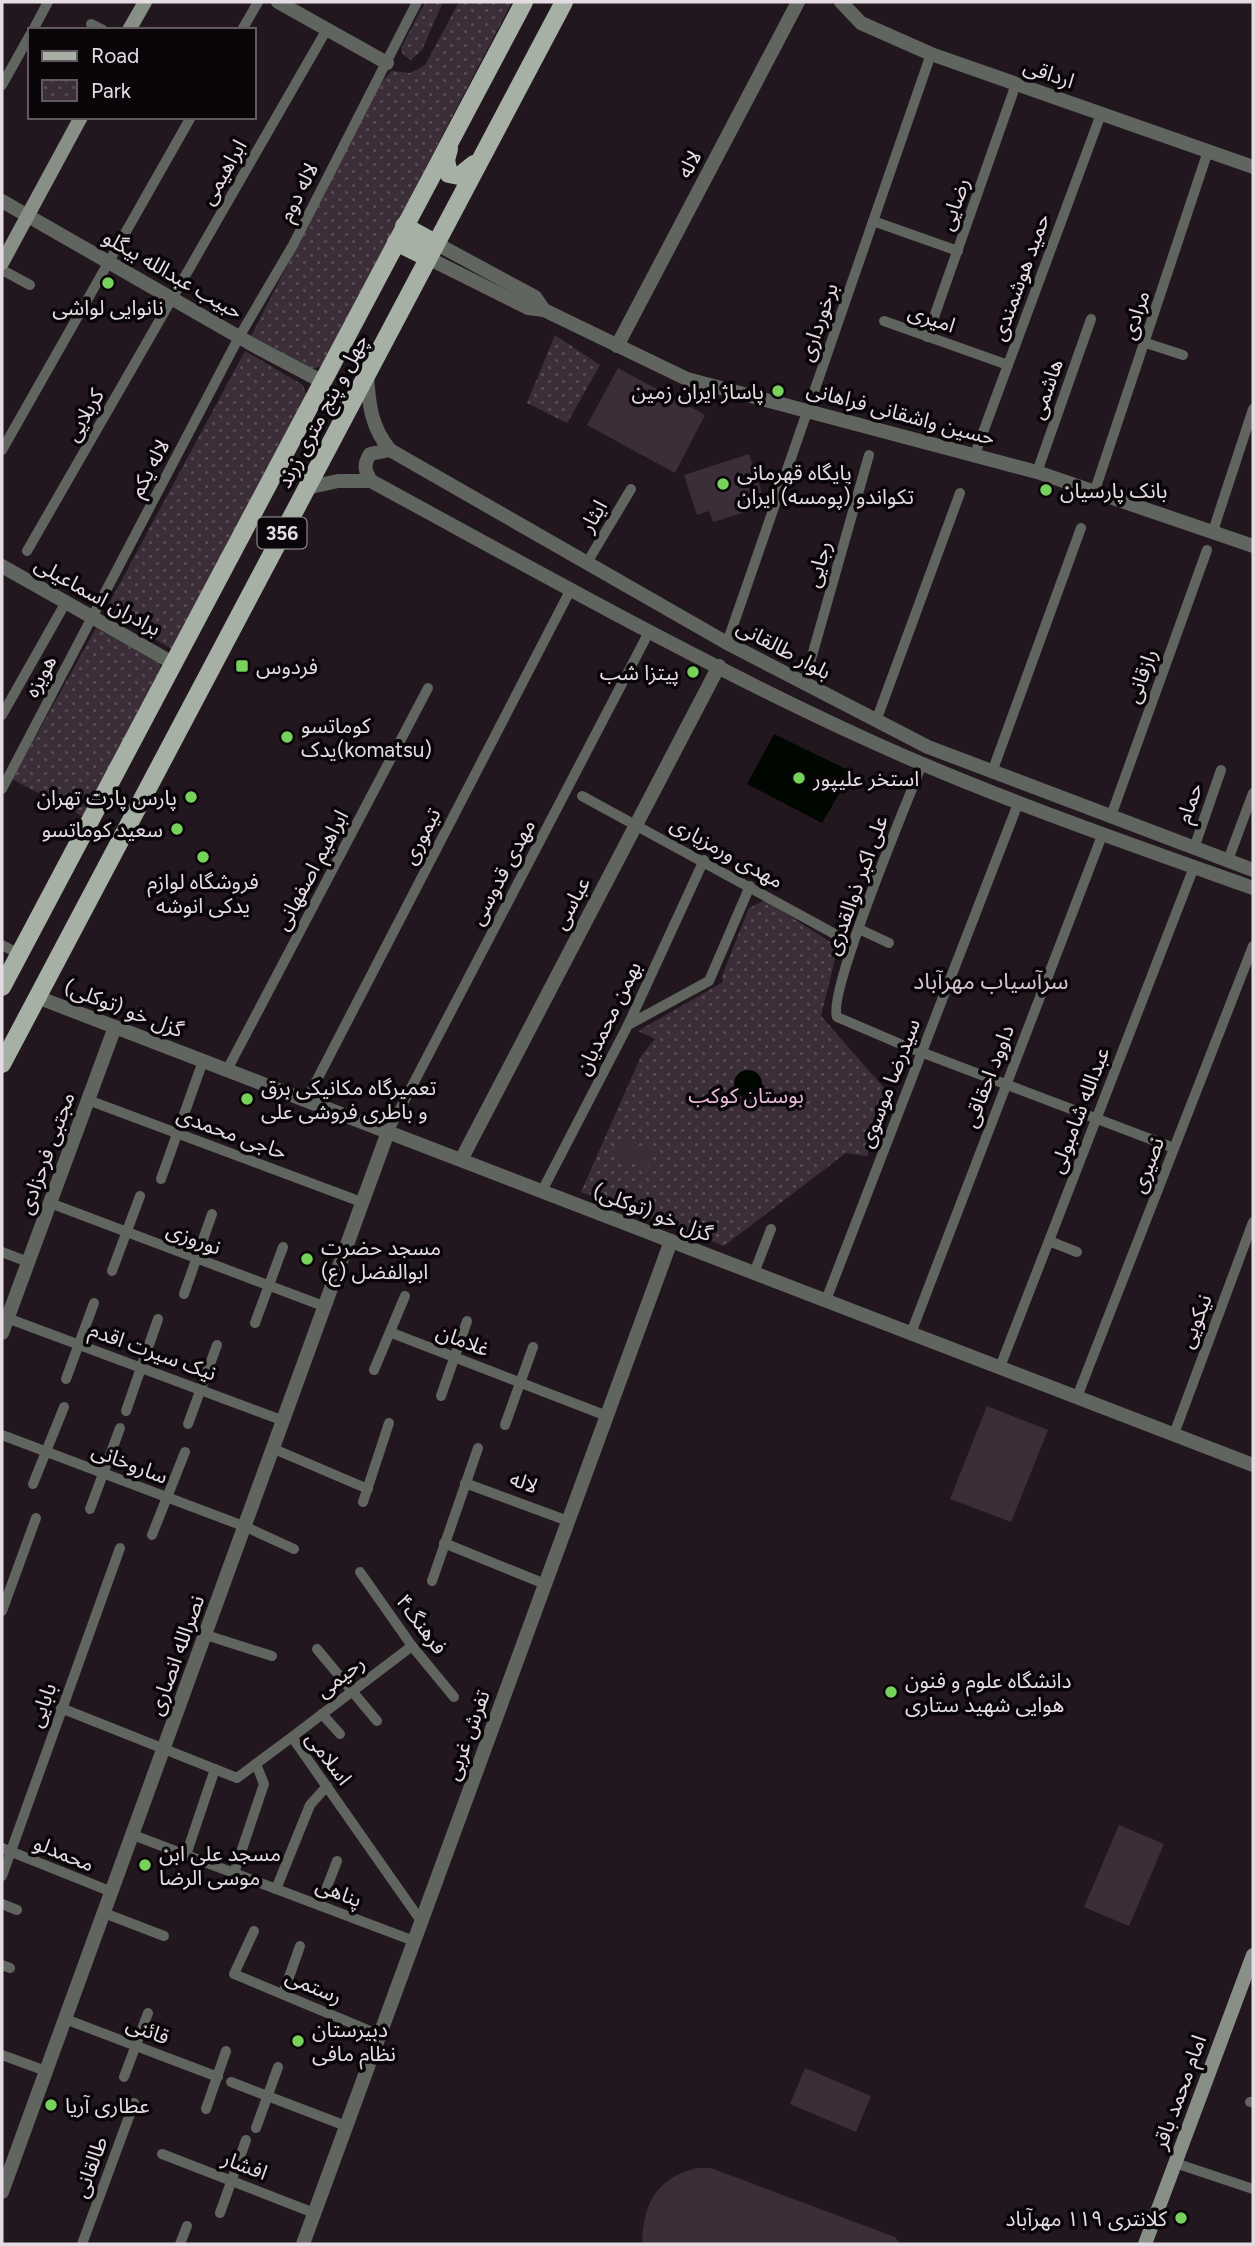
<svg xmlns="http://www.w3.org/2000/svg" width="1255" height="2246" font-family="Figtree,'Noto Sans Arabic',sans-serif">
<style>
.park{fill:url(#park-dots)}
.garden{fill:#3c2e38}
.water{fill:#000700}
.lines{fill:none;stroke-linecap:round;stroke-linejoin:round}
.minor{stroke:#60655f;stroke-width:10}
.tertiary{stroke:#60655f;stroke-width:14}
.secondary{stroke:#888f86;stroke-width:14}
.primary{stroke:#a6b0a4;stroke-width:18}
.poi-dot{fill:#76d25a;stroke:#090508;stroke-width:2.5}
.labels{text-anchor:middle;dominant-baseline:central;stroke-width:7;stroke-linejoin:round;paint-order:stroke}
.shield{fill:#090508;stroke:#a39ca1;stroke-width:2}
.shield-label{font-size:19px;font-weight:bold;fill:#e5dde3}
.street-label{font-size:21px;fill:#e5dde3;stroke:#090508}
.poi-label{font-size:21px;fill:#e5dde3;stroke:#090508;text-anchor:start}
.park-label{font-size:21px;fill:#e8b8db;stroke:#090508}
.neighbourhood-label{font-size:23px;fill:#d4c4d0;stroke:#090508}
</style>
<defs>
<pattern id="park-dots" width="8" height="8" patternUnits="userSpaceOnUse" patternTransform="scale(1.75)"><rect width="8" height="8" fill="#3c2e38"/><path d="M2 2h.1M6 6h.1" fill="none" stroke="#584c55" stroke-width="1.8" stroke-linecap="round"/></pattern>
</defs>
<rect width="100%" height="100%" fill="#22171f"/>
<g class="park">
<polygon points="425,2 443,2 422,50 411,60 403,55 401,48"/>
<polygon points="459,2 512,2 322,366 313,369 251,336 382,81 392,71 410,73 425,65"/>
<polygon points="555,335 600,365 567,423 527,403"/>
<polygon points="245,351 303,385 306,394 172,649 105,611"/>
<polygon points="96,628 158,660 162,669 84,817 12,779"/>
<polygon points="765,900 838,947 821,1016 892,1097 867,1156 846,1153 724,1246 581,1192 641,1056 655,1039 638,1031 723,982 722,976 749,908"/>
</g>
<g class="garden">
<polygon points="618,368 705,415 675,473 587,425"/>
<polygon points="749,454 762,493 752,496 756,509 713,522 709,511 697,515 684,475"/>
<polygon points="617,1139 653,1150 648,1167 612,1156"/>
<polygon points="987,1406 1048,1430 1011,1522 950,1499"/>
<polygon points="1119,1825 1164,1844 1129,1926 1084,1907"/>
<polygon points="805,2068 871,2096 856,2132 790,2104"/>
<path d="M697,2168H711L895,2237L900,2244H642C643,2204 656,2178 697,2168Z"/>
</g>
<g class="water">
<polygon points="774,734 852,772 822,823 747,784"/>
<circle cx="748" cy="1084" r="14"/>
</g>
<g class="lines">
<g class="minor">
<polyline points="91,24 103,30"/>
<polyline points="33,30 48,2"/>
<polyline points="242,30 258,2"/>
<polyline points="2,85 30,35"/>
<polyline points="873,221 958,251"/>
<polyline points="2,270 30,285"/>
<polyline points="884,321 1008,365"/>
<polyline points="927,337 1016,84"/>
<polyline points="1146,343 1183,355"/>
<polyline points="2,450 191,117"/>
<polyline points="975,454 1101,114"/>
<polyline points="1037,472 1091,319"/>
<polyline points="1095,490 1208,151"/>
<polyline points="1213,531 1253,409"/>
<polyline points="27,551 327,29"/>
<polyline points="588,561 631,489"/>
<polyline points="727,643 931,54"/>
<polyline points="804,684 869,455"/>
<polyline points="2,715 66,602"/>
<polyline points="876,721 960,493"/>
<path d="M922,764C908,800 827,992 837,1017L905,1046L1174,1148"/>
<polyline points="992,772 1081,528"/>
<polyline points="2,789 239,337 293,245 417,2"/>
<polyline points="582,796 853,944"/>
<polyline points="1111,816 1207,550"/>
<polyline points="1194,848 1221,770"/>
<polyline points="1228,860 1253,793"/>
<polyline points="859,929 889,943"/>
<polyline points="2,945 19,954"/>
<polyline points="628,1025 709,981 750,886"/>
<polyline points="227,1070 428,688"/>
<polyline points="88,1100 364,1203"/>
<polyline points="306,1101 571,589"/>
<polyline points="388,1132 650,630"/>
<polyline points="161,1179 203,1061"/>
<polyline points="542,1191 628,1025 704,860"/>
<polyline points="50,1203 326,1307"/>
<polyline points="1049,1241 1077,1252"/>
<polyline points="2,1252 28,1262"/>
<polyline points="112,1271 140,1196"/>
<polyline points="754,1273 771,1229"/>
<polyline points="184,1294 212,1214"/>
<polyline points="826,1300 1019,801"/>
<polyline points="7,1318 284,1421"/>
<polyline points="255,1323 283,1247"/>
<polyline points="392,1333 607,1416"/>
<polyline points="911,1333 1103,833"/>
<polyline points="1000,1367 1194,867"/>
<polyline points="374,1370 405,1296"/>
<polyline points="66,1379 94,1303"/>
<polyline points="441,1396 467,1321"/>
<polyline points="1077,1397 1253,946"/>
<polyline points="126,1411 158,1319"/>
<polyline points="188,1424 217,1345"/>
<polyline points="505,1425 533,1347"/>
<polyline points="1174,1434 1253,1222"/>
<polyline points="2,1435 246,1527 294,1549"/>
<polyline points="274,1449 368,1489"/>
<polyline points="465,1483 568,1521"/>
<polyline points="33,1484 64,1407"/>
<polyline points="363,1502 389,1423"/>
<polyline points="90,1509 120,1428"/>
<polyline points="152,1535 185,1452"/>
<polyline points="444,1543 545,1584"/>
<polyline points="360,1572 412,1646 454,1697"/>
<polyline points="432,1581 478,1448"/>
<polyline points="2,1611 36,1518"/>
<polyline points="206,1635 272,1656"/>
<polyline points="317,1649 377,1721"/>
<polyline points="61,1708 237,1778 292,1737 421,1921"/>
<polyline points="322,1714 340,1734"/>
<polyline points="292,1737 412,1646"/>
<polyline points="133,1835 414,1941"/>
<polyline points="2,1848 112,1892"/>
<polyline points="186,1855 215,1769"/>
<polyline points="234,1873 264,1784 256,1764"/>
<polyline points="2,1876 120,1548"/>
<polyline points="276,1889 310,1805 327,1786"/>
<polyline points="2,1904 17,1910"/>
<polyline points="320,1905 337,1861"/>
<polyline points="104,1913 164,1936"/>
<polyline points="254,1931 234,1974 380,2035"/>
<polyline points="2,1965 10,1968"/>
<polyline points="283,1994 300,1946"/>
<polyline points="65,2019 218,2077"/>
<polyline points="2,2055 46,2071"/>
<polyline points="124,2077 148,2013"/>
<polyline points="231,2082 346,2126"/>
<polyline points="1250,2102 1253,2102"/>
<polyline points="206,2109 226,2051"/>
<polyline points="256,2128 278,2067"/>
<polyline points="162,2154 314,2213"/>
<polyline points="1175,2163 1253,2189"/>
<polyline points="220,2213 246,2140"/>
<polyline points="82,2244 134,2103"/>
<polyline points="180,2244 187,2226"/>
</g>
<g class="tertiary">
<polyline points="278,2 387,63"/>
<polyline points="841,2 861,23 931,54 1253,167"/>
<polyline points="2,201 253,345 323,382"/>
<polyline points="435,243 535,297 544,310"/>
<polyline points="428,258 528,308 544,310 687,379 1037,472 1253,546"/>
<polyline points="617,346 798,2"/>
<path d="M367,376C369,405 371,427 390,450L727,643L928,747L1253,870"/>
<path d="M371,481C365,471 363,465 370,454L390,450"/>
<path d="M306,488L338,481H371C535,570 699,663 868,740C993,797 1124,842 1253,888"/>
<polyline points="2,566 173,663"/>
<polyline points="37,997 1253,1465"/>
<polyline points="461,1160 719,666"/>
<polyline points="2,1333 115,1027"/>
<polyline points="2,2192 388,1132"/>
<polyline points="303,2244 671,1241"/>
</g>
<g class="secondary">
<polyline points="129,30 145,2"/>
<polyline points="2,263 81,117"/>
<polyline points="1145,2244 1253,1955"/>
</g>
<g class="primary">
<polyline points="449,149 446,160 449,174 459,176 474,164"/>
<polyline points="404,226 435,243"/>
<polyline points="396,242 428,258"/>
<polyline points="2,987 524,2"/>
<polyline points="2,1064 564,2"/>
</g>
</g>
<g class="poi-dot">
<circle cx="108" cy="283" r="7"/>
<circle cx="778" cy="391" r="7"/>
<circle cx="723" cy="484" r="7"/>
<circle cx="1046" cy="490" r="7"/>
<rect x="235" y="659" width="14" height="14" rx="3.5"/>
<circle cx="693" cy="672" r="7"/>
<circle cx="287" cy="737" r="7"/>
<circle cx="799" cy="778" r="7"/>
<circle cx="191" cy="797" r="7"/>
<circle cx="177" cy="829" r="7"/>
<circle cx="203" cy="857" r="7"/>
<circle cx="247" cy="1099" r="7"/>
<circle cx="307" cy="1259" r="7"/>
<circle cx="891" cy="1692" r="7"/>
<circle cx="145" cy="1865" r="7"/>
<circle cx="298" cy="2041" r="7"/>
<circle cx="51" cy="2105" r="7"/>
<circle cx="1181" cy="2218" r="7"/>
</g>
<g class="labels">
<rect class="shield" x="257.5" y="517.5" width="49" height="31" rx="5"/>
<g class="shield-label">
<text x="282" y="533">356</text>
</g>
<g class="street-label">
<text transform="translate(1049 73) rotate(19)">ارداقی</text>
<text transform="translate(689 164) rotate(-62)">لاله</text>
<text transform="translate(223 172) rotate(-60)">ابراهیمی</text>
<text transform="translate(298 192) rotate(-63)">لاله دوم</text>
<text transform="translate(954 204) rotate(-71)">رضایی</text>
<text transform="translate(173 274) rotate(30)">حبیب عبدالله بیگلو</text>
<text transform="translate(1020 277) rotate(-70)">حمید هوشمندی</text>
<text transform="translate(1135 315) rotate(-72)">مرادی</text>
<text transform="translate(932 318) rotate(19)">امیری</text>
<text transform="translate(818 322) rotate(-71)">برخورداری</text>
<text transform="translate(1046 389) rotate(-71)">هاشمی</text>
<text transform="translate(322 411) rotate(-62)">چهل و پنج متری زرند</text>
<text transform="translate(901 413) rotate(15)">حسین واشقانی فراهانی</text>
<text transform="translate(84 415) rotate(-60)">کربلایی</text>
<text transform="translate(149 468) rotate(-62)">لاله یکم</text>
<text transform="translate(593 516) rotate(-60)">ایثار</text>
<text transform="translate(818 564) rotate(-74)">رجایی</text>
<text transform="translate(98 596) rotate(29)">برادران اسماعیلی</text>
<text transform="translate(784 649) rotate(28)">بلوار طالقانی</text>
<text transform="translate(40 676) rotate(-62)">هویزه</text>
<text transform="translate(1141 676) rotate(-70)">رازقانی</text>
<text transform="translate(1189 803) rotate(-71)">حمام</text>
<text transform="translate(421 836) rotate(-63)">تیموری</text>
<text transform="translate(727 852) rotate(29)">مهدی ورمزیاری</text>
<text transform="translate(311 870) rotate(-62)">ابراهیم اصفهانی</text>
<text transform="translate(502 872) rotate(-62)">مهدی قدوسی</text>
<text transform="translate(856 885) rotate(-70)">علی اکبر ذوالقدری</text>
<text transform="translate(571 903) rotate(-62)">عباسی</text>
<text transform="translate(124 1008) rotate(21)">گزل خو (توکلی)</text>
<text transform="translate(608 1018) rotate(-64)">بهمن محمدیان</text>
<text transform="translate(988 1076) rotate(-69)">داوود احقاقی</text>
<text transform="translate(889 1083) rotate(-69)">سیدرضا موسوی</text>
<text transform="translate(1079 1110) rotate(-69)">عبدالله شامبولی</text>
<text transform="translate(232 1133) rotate(20)">حاجی محمدی</text>
<text transform="translate(46 1153) rotate(-70)">مجتبی فرحزادی</text>
<text transform="translate(1147 1165) rotate(-69)">نصیری</text>
<text transform="translate(653 1212) rotate(21)">گزل خو (توکلی)</text>
<text transform="translate(194 1238) rotate(21)">نوروزی</text>
<text transform="translate(1195 1321) rotate(-69)">نیکویی</text>
<text transform="translate(463 1340) rotate(21)">غلامان</text>
<text transform="translate(153 1351) rotate(20)">نیک سیرت اقدم</text>
<text transform="translate(130 1463) rotate(21)">ساروخانی</text>
<text transform="translate(524 1482) rotate(20)">لاله</text>
<text transform="translate(422 1624) rotate(53)">فرهنگ۴</text>
<text transform="translate(176 1655) rotate(-70)">نصرالله انصاری</text>
<text transform="translate(340 1676) rotate(-37)">رحیمی</text>
<text transform="translate(42 1705) rotate(-70)">بابایی</text>
<text transform="translate(467 1735) rotate(-70)">تفرش غربی</text>
<text transform="translate(329 1758) rotate(53)">اسلامی</text>
<text transform="translate(64 1853) rotate(22)">محمدلو</text>
<text transform="translate(339 1892) rotate(21)">پناهی</text>
<text transform="translate(314 1986) rotate(23)">رستمی</text>
<text transform="translate(148 2030) rotate(21)">قائنی</text>
<text transform="translate(1179 2092) rotate(-70)">امام محمد باقر</text>
<text transform="translate(245 2165) rotate(21)">افشار</text>
<text transform="translate(90 2167) rotate(-70)">طالقانی</text>
</g>
<g class="poi-label">
<text x="108" y="307" text-anchor="middle">نانوایی لواشی</text>
<text x="764" y="391" text-anchor="end">پاساژ ایران زمین</text>
<text x="737" y="472">پایگاه قهرمانی<tspan x="737" dy="24">تکواندو (پومسه) ایران</tspan></text>
<text x="1060" y="490">بانک پارسیان</text>
<text x="256" y="666">فردوس</text>
<text x="679" y="672" text-anchor="end">پیتزا شب</text>
<text x="301" y="725">کوماتسو<tspan x="301" dy="24">یدک(komatsu)</tspan></text>
<text x="813" y="778">استخر علیپور</text>
<text x="177" y="797" text-anchor="end">پارس پارت تهران</text>
<text x="163" y="829" text-anchor="end">سعید کوماتسو</text>
<text x="203" y="881" text-anchor="middle">فروشگاه لوازم<tspan x="203" dy="24">یدکی انوشه</tspan></text>
<text x="261" y="1087">تعمیرگاه مکانیکی برق<tspan x="261" dy="24">و باطری فروشی علی</tspan></text>
<text x="321" y="1247">مسجد حضرت<tspan x="321" dy="24">ابوالفضل (ع)</tspan></text>
<text x="905" y="1680">دانشگاه علوم و فنون<tspan x="905" dy="24">هوایی شهید ستاری</tspan></text>
<text x="159" y="1853">مسجد علی ابن<tspan x="159" dy="24">موسی الرضا</tspan></text>
<text x="312" y="2029">دبیرستان<tspan x="312" dy="24">نظام مافی</tspan></text>
<text x="65" y="2105">عطاری آریا</text>
<text x="1167" y="2218" text-anchor="end">کلانتری ۱۱۹ مهرآباد</text>
</g>
<g class="park-label">
<text x="746" y="1095">بوستان کوکب</text>
</g>
<g class="neighbourhood-label">
<text x="991" y="981">سرآسیاب مهرآباد</text>
</g>
</g>
<rect width="1255" height="2246" fill="none" stroke="#e5dde3" stroke-width="7"/>
<rect x="28" y="28" width="228" height="91" fill="#090508" stroke="#615b60" stroke-width="2"/>
<rect x="42" y="51" width="35" height="10" fill="#a6b0a4" stroke="#615b60" stroke-width="2"/>
<text x="91" y="63" font-size="21" fill="#e5dde3">Road</text>
<rect x="42" y="80" width="35" height="21" fill="url(#park-dots)" stroke="#615b60" stroke-width="2"/>
<text x="91" y="98" font-size="21" fill="#e5dde3">Park</text>
</svg>
